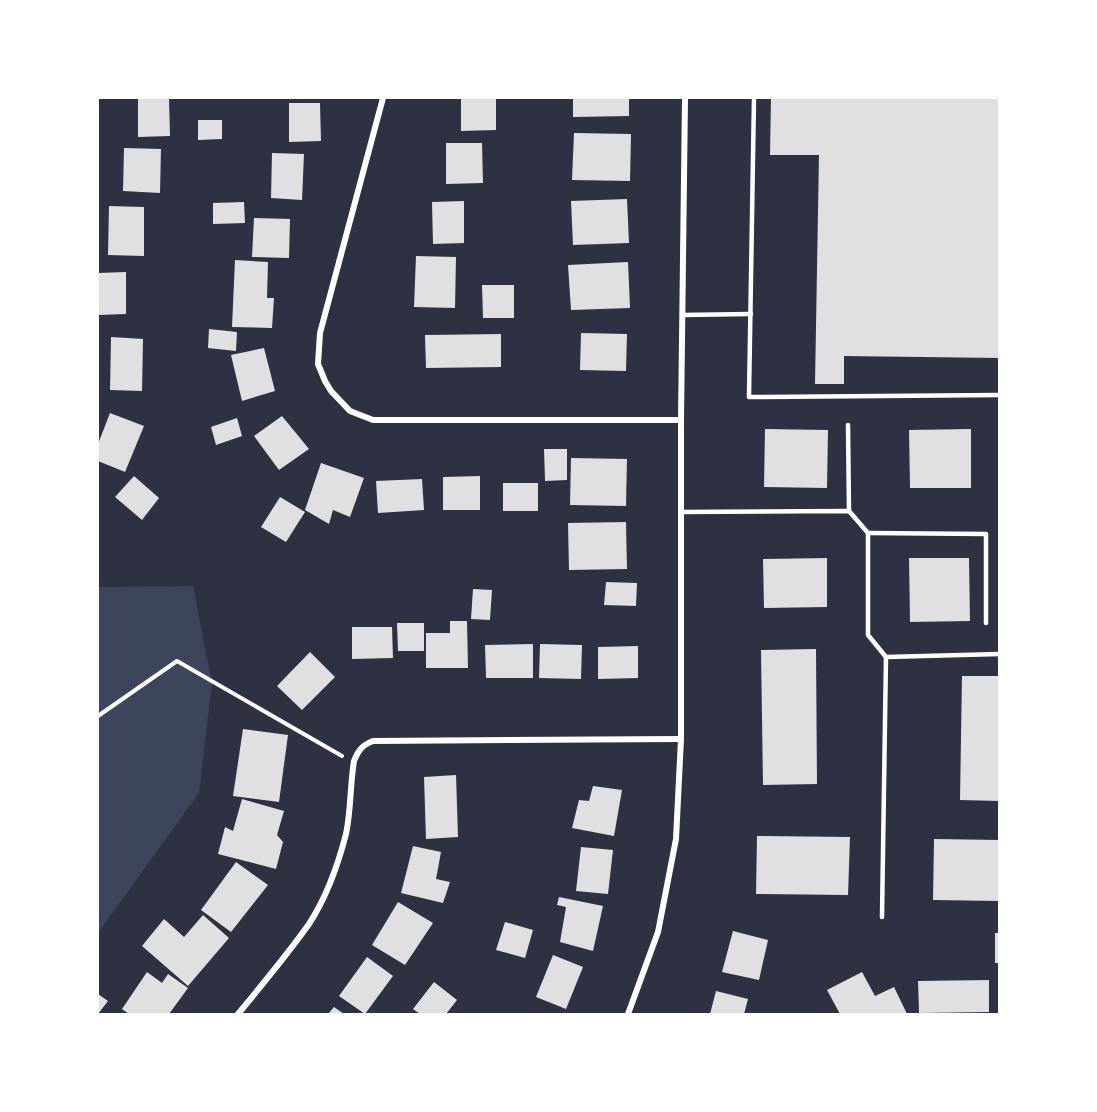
<svg xmlns="http://www.w3.org/2000/svg" width="1097" height="1112" font-family="Inter,sans-serif">
<style>
.green{fill:#3c4559}
.building{fill:#e0e0e3}
.lines{fill:none;stroke-linecap:round;stroke-linejoin:round}
.path{stroke:#fff;stroke-width:4}
.service{stroke:#fff;stroke-width:4.5}
.minor{stroke:#fff;stroke-width:6}
</style>
<rect width="100%" height="100%" fill="#2d3142"/>
<polygon class="green" points="193,586 212,683 199,793 98,933 98,587"/>
<g class="building">
<polygon points="138,98 169,98 170,136 138,137"/>
<polygon points="461,98 496,98 496,130 461,131"/>
<polygon points="573,98 629,98 629,116 573,117"/>
<polygon points="771,98 1000,98 1000,358 844,356 844,384 815,384 819,155 770,155"/>
<polygon points="289,103 320,103 321,141 289,142"/>
<polygon points="198,120 222,120 222,139 198,140"/>
<polygon points="574,133 631,134 630,181 572,180"/>
<polygon points="446,143 482,143 483,183 446,184"/>
<polygon points="124,148 161,149 160,193 123,191"/>
<polygon points="272,153 304,154 302,200 271,198"/>
<polygon points="627,199 629,243 573,245 571,201"/>
<polygon points="464,201 464,243 433,244 432,202"/>
<polygon points="244,202 245,223 213,224 213,203"/>
<polygon points="109,206 144,207 144,256 108,255"/>
<polygon points="254,218 290,219 289,258 252,257"/>
<polygon points="416,256 456,257 455,308 414,307"/>
<polygon points="235,260 268,262 267,298 274,298 272,328 232,327"/>
<polygon points="628,262 630,308 571,310 568,265"/>
<polygon points="126,272 126,314 98,315 98,273"/>
<polygon points="482,285 514,285 514,318 483,318"/>
<polygon points="209,329 237,332 236,351 208,348"/>
<polygon points="581,333 627,334 626,371 580,370"/>
<polygon points="501,334 501,367 426,368 425,335"/>
<polygon points="111,337 143,339 142,391 110,390"/>
<polygon points="264,348 275,391 242,401 231,355"/>
<polygon points="110,413 144,426 125,472 98,461 98,444"/>
<polygon points="282,416 309,449 279,470 254,436"/>
<polygon points="237,418 242,436 216,445 211,427"/>
<polygon points="765,429 828,430 827,488 764,487"/>
<polygon points="971,429 971,488 910,488 909,430"/>
<polygon points="544,449 567,449 567,480 545,481"/>
<polygon points="571,458 627,459 626,506 570,505"/>
<polygon points="321,463 364,478 350,517 333,510 329,524 305,510"/>
<polygon points="134,476 159,498 142,520 115,497"/>
<polygon points="480,476 480,510 443,510 443,477"/>
<polygon points="422,479 424,510 378,513 376,481"/>
<rect x="503" y="483" width="35" height="28"/>
<polygon points="280,497 305,512 286,542 261,527"/>
<polygon points="626,522 627,569 569,570 568,523"/>
<polygon points="827,558 827,607 764,608 763,559"/>
<polygon points="909,558 969,558 970,621 910,622"/>
<polygon points="606,582 637,583 636,606 604,605"/>
<polygon points="473,589 492,590 490,620 471,619"/>
<polygon points="450,621 467,621 468,668 426,668 426,633 450,633"/>
<polygon points="397,623 424,623 424,651 398,651"/>
<polygon points="352,627 392,627 393,658 352,659"/>
<polygon points="533,644 533,678 486,678 485,645"/>
<polygon points="540,644 582,645 581,679 539,678"/>
<polygon points="638,646 638,678 598,679 598,647"/>
<polygon points="816,649 817,784 763,785 761,650"/>
<polygon points="310,652 335,677 302,710 277,686"/>
<polygon points="962,676 1000,676 1000,801 960,800"/>
<polygon points="243,729 288,735 279,802 233,796"/>
<polygon points="456,775 458,837 426,839 424,777"/>
<polygon points="593,786 622,790 614,836 572,828 579,800 589,801"/>
<polygon points="242,799 284,811 277,835 283,842 276,869 218,854 225,827 233,831"/>
<polygon points="757,836 850,837 848,895 756,894"/>
<polygon points="934,839 1000,840 1000,901 933,900"/>
<polygon points="413,846 441,852 436,879 450,882 443,903 401,893"/>
<polygon points="581,847 613,850 608,894 576,891"/>
<polygon points="236,862 268,885 231,932 201,910"/>
<polygon points="559,897 603,906 593,951 560,942 566,907 557,905"/>
<polygon points="398,902 433,923 405,965 372,945"/>
<polygon points="203,915 229,938 188,986 142,946 164,919 184,937"/>
<polygon points="505,922 533,930 525,958 496,950"/>
<polygon points="733,931 768,940 759,980 722,972"/>
<rect x="995" y="933" width="5" height="30"/>
<polygon points="553,955 583,967 566,1009 536,997"/>
<polygon points="367,957 393,976 365,1014 339,996"/>
<polygon points="147,972 162,983 168,974 188,988 169,1014 129,1014 122,1009"/>
<polygon points="862,972 875,996 894,987 907,1014 840,1014 827,990"/>
<polygon points="989,980 989,1012 919,1013 918,981"/>
<polygon points="434,982 457,1000 446,1014 420,1014 413,1009"/>
<polygon points="716,991 748,999 744,1014 710,1014"/>
<polygon points="98,994 108,1001 98,1014"/>
<polygon points="334,1007 344,1014 328,1014"/>
</g>
<g class="lines">
<polyline class="path" points="98,716 177,661 342,756"/>
<g class="service">
<polyline points="754,98 749,397 1000,395"/>
<polyline points="682,315 751,314"/>
<polyline points="848,425 849,511"/>
<polyline points="681,512 849,511 868,533 868,635 886,657"/>
<polyline points="868,533 986,534 986,623"/>
<polyline points="882,917 886,657 1000,654"/>
</g>
<g class="minor">
<polyline points="383,98 320,333 318,364 325,381 331,391 350,411 373,420 681,420"/>
<path d="M238,1014C262,985 287,955 309,924C326,898 338,865 346,834C351,811 350,785 354,761C358,751 362,745 373,741L681,739"/>
<polyline points="628,1014 658,932 676,839 681,739 681,420 685,98"/>
</g>
</g>
<rect width="1097" height="1112" fill="none" stroke="#ffffff" stroke-width="198"/>
</svg>
